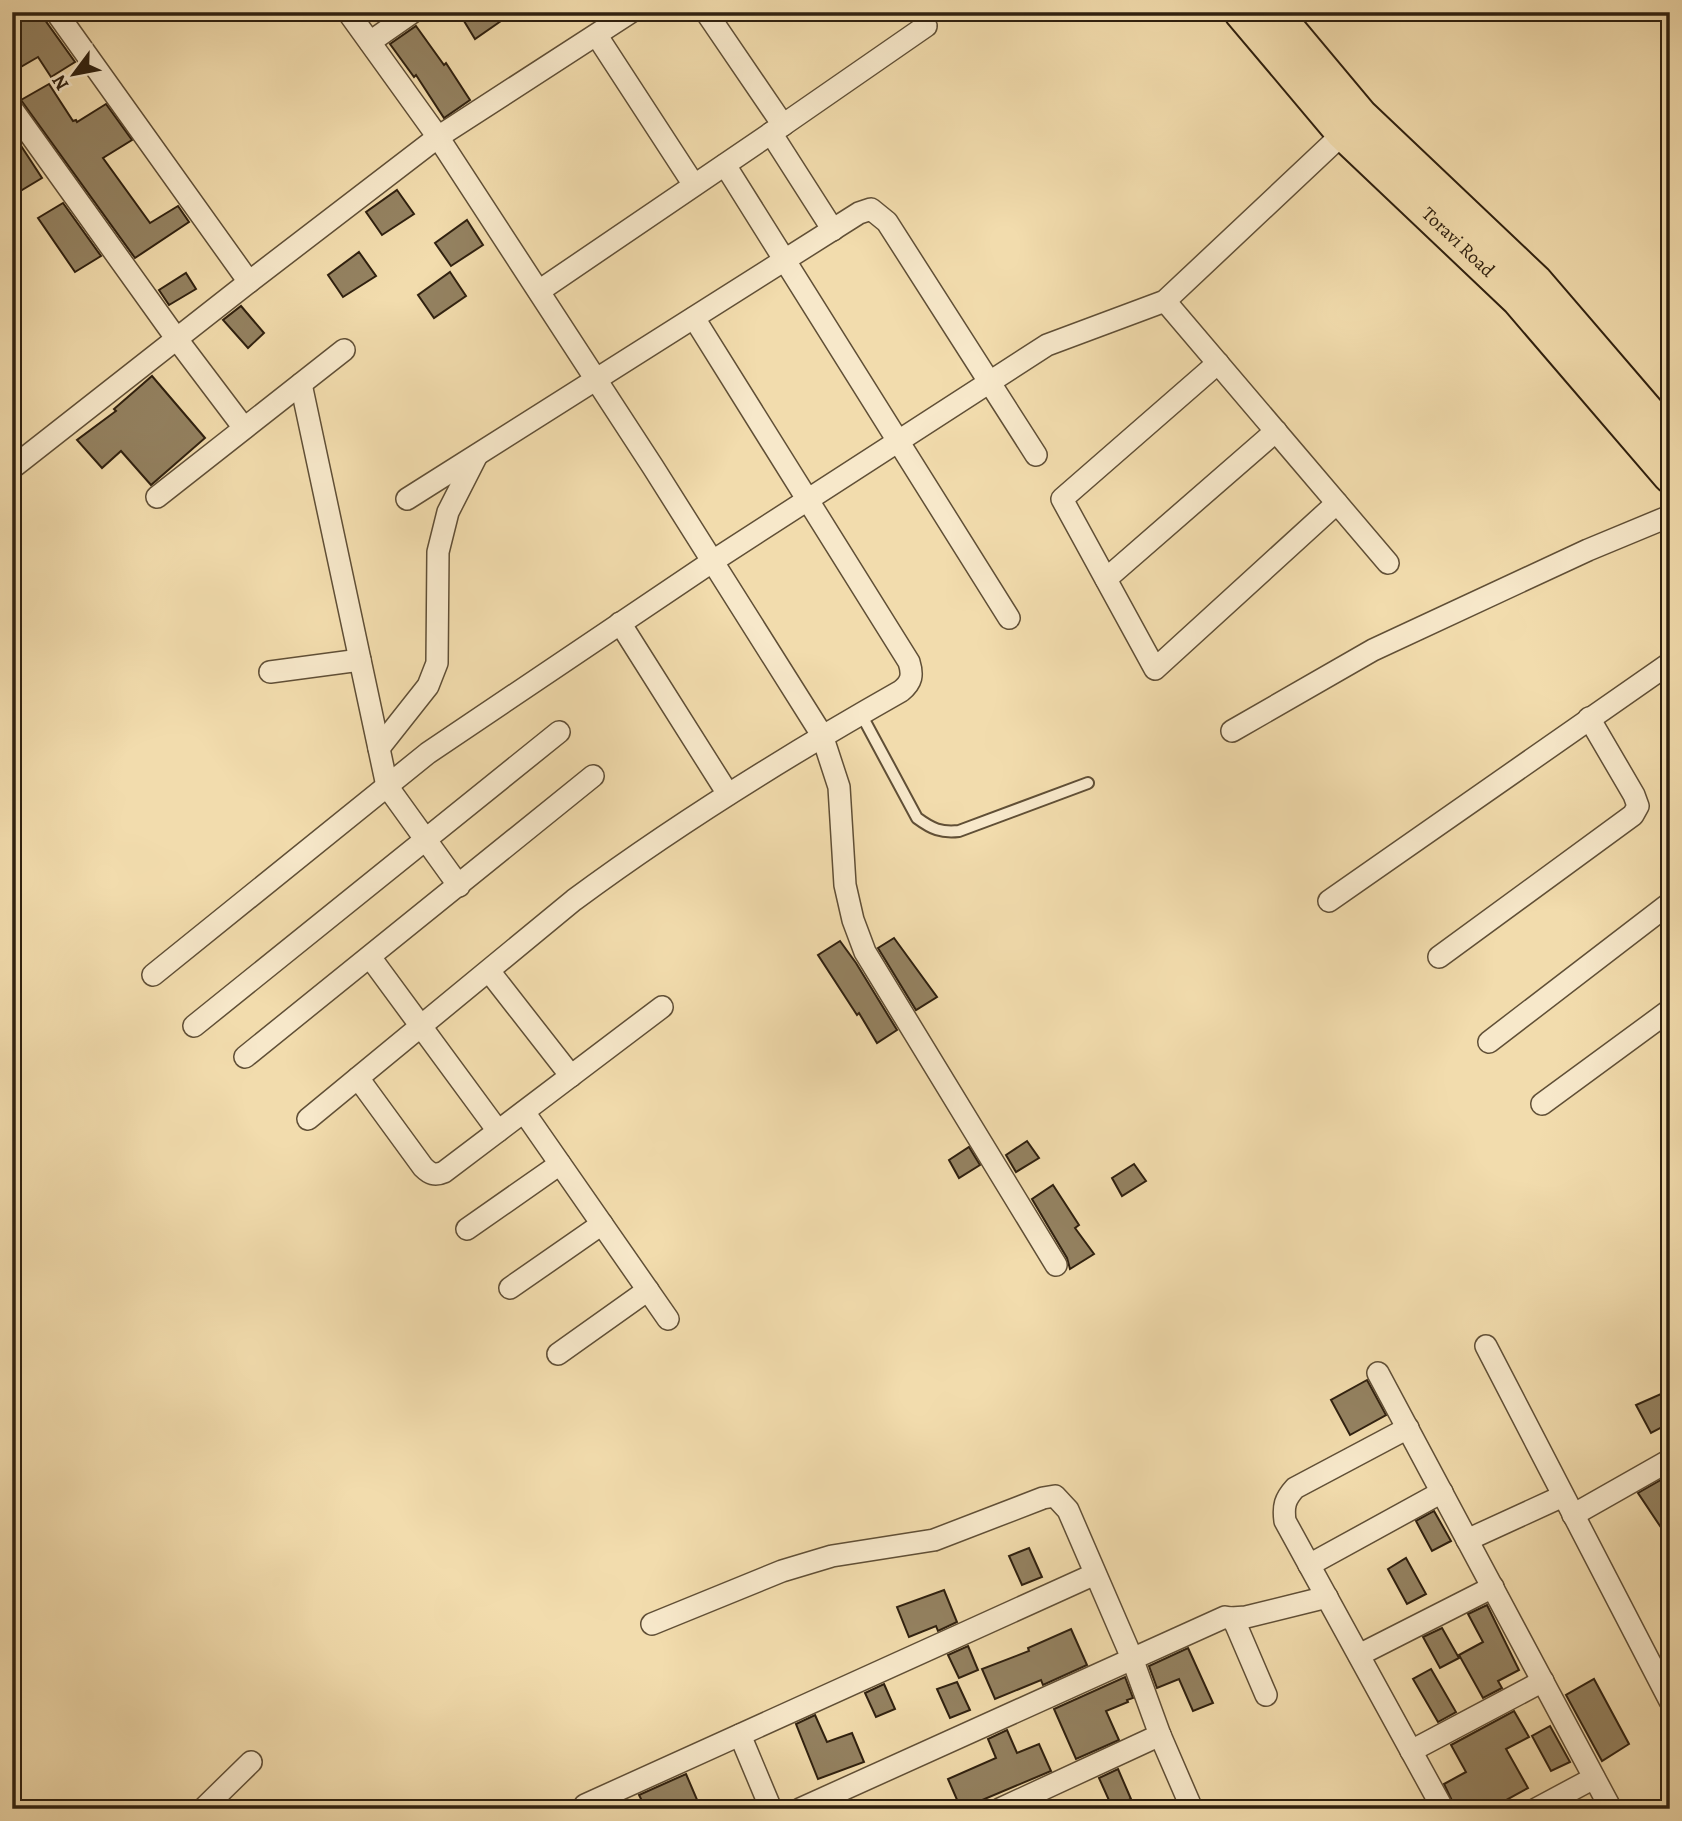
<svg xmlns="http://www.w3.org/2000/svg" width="1682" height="1821" font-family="Alegreya,serif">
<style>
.building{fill:#948261;stroke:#2f200f;stroke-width:2}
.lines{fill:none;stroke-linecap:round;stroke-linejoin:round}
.service-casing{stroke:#604f36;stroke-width:14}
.minor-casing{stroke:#604f36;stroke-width:24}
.trunk-casing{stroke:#2f200f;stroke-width:37}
.service{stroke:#f7e8ca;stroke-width:10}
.minor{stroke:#f7e8ca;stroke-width:21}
.trunk{stroke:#f2dcad;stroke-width:33}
.labels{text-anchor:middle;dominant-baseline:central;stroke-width:7;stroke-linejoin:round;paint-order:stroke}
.street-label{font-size:19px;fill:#2f200f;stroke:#f7e8ca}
</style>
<rect width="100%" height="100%" fill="#f2dcad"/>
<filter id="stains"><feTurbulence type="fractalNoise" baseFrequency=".00286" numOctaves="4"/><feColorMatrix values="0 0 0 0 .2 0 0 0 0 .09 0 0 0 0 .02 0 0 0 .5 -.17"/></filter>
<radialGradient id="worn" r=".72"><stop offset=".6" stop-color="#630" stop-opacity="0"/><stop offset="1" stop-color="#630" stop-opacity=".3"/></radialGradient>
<g class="building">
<polygon points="12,12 43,12 45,20 75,62 51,77 38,57 12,72"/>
<polygon points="476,12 496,12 501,21 475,39 464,21"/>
<polygon points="416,26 444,65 446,63 470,100 444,118 416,75 414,77 390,44"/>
<polygon points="49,84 73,121 76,120 77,122 106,104 132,140 103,158 150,223 178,206 189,222 135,258 21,100"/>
<polygon points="12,132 42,178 12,196"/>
<polygon points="397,190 414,214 382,235 366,212"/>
<polygon points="63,203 101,256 75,272 38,218"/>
<polygon points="467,220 483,245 451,266 435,243"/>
<polygon points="359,252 376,276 343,297 328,275"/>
<polygon points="450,272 466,296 434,318 418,295"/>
<polygon points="186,273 196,289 169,305 159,290"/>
<polygon points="241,306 264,333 248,348 223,320"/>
<polygon points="152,376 205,438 151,485 121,451 102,468 77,440 116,411 114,409"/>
<polygon points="894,938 937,997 916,1010 878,948"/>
<polygon points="840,941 856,963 897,1030 877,1043 859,1013 857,1015 818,955"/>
<polygon points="1027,1141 1039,1158 1016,1172 1006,1155"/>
<polygon points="969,1147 980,1165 959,1178 949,1160"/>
<polygon points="1134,1164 1146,1181 1122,1196 1112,1178"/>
<polygon points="1053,1185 1079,1225 1075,1228 1094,1254 1070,1269 1067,1258 1032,1199"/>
<polygon points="1367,1380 1386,1415 1350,1435 1331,1400"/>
<polygon points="1670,1390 1670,1423 1651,1433 1636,1405"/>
<polygon points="1666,1477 1670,1484 1670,1541 1638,1493"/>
<polygon points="1434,1511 1451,1541 1432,1551 1416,1521"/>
<polygon points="1029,1548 1042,1577 1022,1585 1009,1556"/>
<polygon points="1406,1558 1426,1594 1407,1604 1388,1569"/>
<polygon points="944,1590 957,1622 938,1631 936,1626 909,1637 897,1607"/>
<polygon points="1487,1605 1519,1670 1498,1681 1502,1688 1483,1698 1459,1655 1483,1642 1468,1614"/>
<polygon points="1442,1628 1459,1658 1440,1668 1423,1637"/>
<polygon points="1071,1629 1087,1665 1043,1685 1041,1680 995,1699 982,1669 1029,1651 1028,1648"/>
<polygon points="968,1646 978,1670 959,1678 948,1655"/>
<polygon points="1188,1648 1213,1703 1193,1711 1179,1679 1157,1688 1149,1666"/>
<polygon points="1431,1669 1456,1712 1438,1722 1413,1679"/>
<polygon points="1125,1677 1133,1698 1127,1700 1128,1702 1106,1711 1119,1740 1076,1759 1054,1709"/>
<polygon points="1594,1679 1629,1744 1602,1761 1566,1695"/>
<polygon points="957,1682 970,1710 950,1718 937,1689"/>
<polygon points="884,1684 895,1709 876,1717 865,1693"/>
<polygon points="1514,1711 1529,1737 1506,1749 1528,1788 1490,1809 1456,1809 1444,1784 1466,1772 1451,1745"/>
<polygon points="815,1715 827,1742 852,1733 864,1762 818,1779 796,1724"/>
<polygon points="1550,1726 1570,1762 1551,1771 1532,1736"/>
<polygon points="1007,1730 1017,1753 1039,1744 1051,1771 961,1809 948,1779 996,1758 988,1739"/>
<polygon points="1118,1769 1131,1799 1112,1807 1099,1778"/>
<polygon points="686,1774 701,1809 680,1809 678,1803 664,1809 646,1809 639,1795"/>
</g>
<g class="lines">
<g class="service-casing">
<path id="service" d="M861,714L917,818C932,829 941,833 959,831L1088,783"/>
</g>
<g class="minor-casing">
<g id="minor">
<polyline points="56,12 249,282"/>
<polyline points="348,12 438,137 653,467 822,735 839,787 845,885 853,920 865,952 1056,1265"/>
<polyline points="597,36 694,185"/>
<polyline points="370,42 413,12"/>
<polyline points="12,109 176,338 244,428"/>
<polyline points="783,125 926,26"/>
<polyline points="771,133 833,230"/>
<polyline points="725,165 1009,618"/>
<polyline points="539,291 783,125 706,12"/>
<polyline points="1165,301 1388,563"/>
<polyline points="1218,363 1062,499 1155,669 1337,503"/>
<polyline points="301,384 387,786 459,886"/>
<polyline points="12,468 249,282 438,137 631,12"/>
<polyline points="157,497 344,350"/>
<polyline points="407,499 859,213 871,209 887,222 1036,455"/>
<polyline points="1106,579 1276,431"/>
<polyline points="620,623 728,794"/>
<polyline points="270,672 360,660"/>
<polyline points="1232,731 1373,650 1588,550 1670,516"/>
<polyline points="379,748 428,686 437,663 438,552 448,512 476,457"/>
<polyline points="1329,901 1670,663"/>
<polyline points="370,957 498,1131"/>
<polyline points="1439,957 1633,815 1638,806 1634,795 1589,718"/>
<polyline points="489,971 571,1076"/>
<polyline points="153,975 428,753 713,561 1047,345 1165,301 1350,127"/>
<polyline points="194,1026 559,732"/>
<polyline points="1489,1042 1670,903"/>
<polyline points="245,1057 593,776"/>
<path d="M358,1078L423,1167C430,1174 435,1176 444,1172L662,1007"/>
<polyline points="1542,1104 1670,1010"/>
<polyline points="524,1112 668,1319"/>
<path d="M308,1119L574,900C678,823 788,755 901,691C912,682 913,675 909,662L694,318"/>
<polyline points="467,1229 560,1164"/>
<polyline points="510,1288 602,1224"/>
<polyline points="1486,1346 1670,1701"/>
<polyline points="558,1354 648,1290"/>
<polyline points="1378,1373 1611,1809"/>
<path d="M1408,1428L1295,1488C1285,1499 1283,1506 1285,1521L1443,1809"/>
<polyline points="1573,1515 1670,1460"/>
<polyline points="1467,1540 1563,1496"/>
<polyline points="1309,1565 1442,1492"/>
<polyline points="1231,1618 1246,1617 1327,1597"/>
<polyline points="652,1624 782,1571 832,1556 934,1540 1043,1498 1055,1496 1068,1510 1132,1658 1160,1735 1192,1809"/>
<polyline points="1359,1655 1493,1587"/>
<polyline points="740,1735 771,1809"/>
<polyline points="1411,1751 1543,1681"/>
<polyline points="585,1805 1095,1574"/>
<polyline points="203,1809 251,1762"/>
<polyline points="800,1809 1225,1617 1231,1618 1236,1625 1266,1695"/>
<polyline points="1000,1809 1160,1735"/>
<polyline points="1536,1809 1594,1778"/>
</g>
</g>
<g class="trunk-casing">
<g id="trunk">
<path id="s1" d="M1241,12L1343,133L1518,299L1670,476"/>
<polyline points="1274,12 1361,116 1536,282 1670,438"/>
</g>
</g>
<use href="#service" class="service"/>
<use href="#minor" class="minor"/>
<use href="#trunk" class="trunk"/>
</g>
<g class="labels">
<g class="street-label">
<text stroke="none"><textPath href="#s1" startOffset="317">Toravi Road</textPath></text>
</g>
</g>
<rect width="1682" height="1821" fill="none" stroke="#f2dcad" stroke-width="42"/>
<rect x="14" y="14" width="1654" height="1793" fill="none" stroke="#2f200f" stroke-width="3.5"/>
<rect x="21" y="21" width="1640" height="1779" fill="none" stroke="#2f200f" stroke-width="2"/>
<g transform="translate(74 74) rotate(238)" stroke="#f7e8ca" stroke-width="5" paint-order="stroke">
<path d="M0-5L12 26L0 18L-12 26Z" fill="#2f200f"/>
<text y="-10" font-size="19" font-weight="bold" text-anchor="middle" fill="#2f200f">N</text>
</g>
<rect width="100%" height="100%" filter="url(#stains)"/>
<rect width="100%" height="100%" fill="url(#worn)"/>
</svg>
